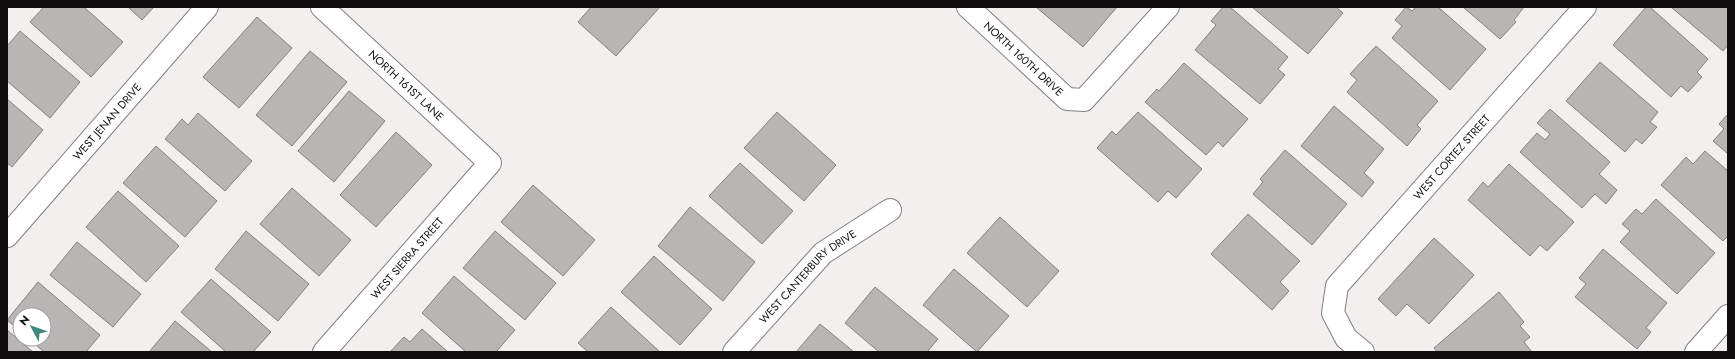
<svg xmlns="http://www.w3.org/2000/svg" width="1735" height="359" font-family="Jost,sans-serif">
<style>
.building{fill:#b9b5b5;stroke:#858081}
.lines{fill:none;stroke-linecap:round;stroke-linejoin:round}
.street-casing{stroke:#847f80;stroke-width:24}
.street{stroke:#fff;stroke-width:22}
.labels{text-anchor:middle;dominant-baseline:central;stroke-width:3.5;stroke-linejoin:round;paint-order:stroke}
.street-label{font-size:11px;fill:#0f0d0d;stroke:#fff}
</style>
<rect width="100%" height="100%" fill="#f4efef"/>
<g class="building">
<polygon points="44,7 84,7 123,42 91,77 30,22"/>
<polygon points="128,7 154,7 142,20"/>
<polygon points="591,7 660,7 616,56 578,22"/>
<polygon points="1036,7 1117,7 1083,47"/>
<polygon points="1223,7 1230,7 1288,57 1278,69 1285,75 1260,104 1195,50 1216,25 1211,21"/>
<polygon points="1252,7 1336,7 1343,13 1308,54"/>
<polygon points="1406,7 1412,11 1416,7 1438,7 1486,49 1450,90 1392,38 1402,26 1395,20"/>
<polygon points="1463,7 1524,7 1514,20 1516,22 1500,39"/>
<polygon points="1646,7 1650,7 1708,59 1697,72 1702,77 1688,92 1681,86 1671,97 1613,45"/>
<polygon points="1671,7 1728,7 1728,45 1723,51"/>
<polygon points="257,17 292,48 239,108 203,77"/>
<polygon points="20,31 80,82 50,118 7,81 7,46"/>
<polygon points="1376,46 1438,101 1417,125 1421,129 1407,146 1347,92 1357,80 1350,74"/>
<polygon points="310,51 347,82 292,146 256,115"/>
<polygon points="1600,62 1658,112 1650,122 1657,127 1642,144 1636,139 1625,152 1566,101"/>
<polygon points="1184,63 1248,119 1223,147 1218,142 1206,155 1145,102 1157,89 1159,91"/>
<polygon points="349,91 385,121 334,182 298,151"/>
<polygon points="7,99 43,130 12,167 7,163"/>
<polygon points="1334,106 1384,149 1364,173 1374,182 1362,197 1301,146"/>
<polygon points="1550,109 1610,162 1599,174 1617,190 1606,204 1595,194 1582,208 1520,152 1537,133 1545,140 1550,134 1537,123"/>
<polygon points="777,112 836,165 804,201 744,148"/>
<polygon points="1138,112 1202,169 1176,198 1168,191 1158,202 1097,148 1112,131 1116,135"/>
<polygon points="198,113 252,161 225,191 165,139 182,119 188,125"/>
<polygon points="1728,114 1728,154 1713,141 1724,129 1719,124"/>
<polygon points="396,132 432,165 376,227 340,195"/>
<polygon points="156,146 217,201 185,237 123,183"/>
<polygon points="1285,150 1347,204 1312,245 1253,194 1263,182 1260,179"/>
<polygon points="1705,151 1728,171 1728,236 1723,241 1661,185 1686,157 1693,164"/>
<polygon points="740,163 793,211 762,244 709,196"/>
<polygon points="1509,164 1574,222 1547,251 1540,245 1530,256 1468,200 1483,182 1488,187"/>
<polygon points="533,185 595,240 563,276 501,222"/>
<polygon points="292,188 351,240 319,276 260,224"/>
<polygon points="118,191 179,246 146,282 86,227"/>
<polygon points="1656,199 1715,253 1677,294 1620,242 1630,231 1622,224 1636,209 1642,214"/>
<polygon points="690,207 755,262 723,301 658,246"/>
<polygon points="1248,214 1300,261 1280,282 1289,291 1272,310 1211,254"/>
<polygon points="1000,217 1059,271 1027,307 967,253"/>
<polygon points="246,231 309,284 278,321 215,269"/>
<polygon points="495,231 556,283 525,320 463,268"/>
<polygon points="1434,238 1474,275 1429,324 1407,304 1396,316 1378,299"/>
<polygon points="77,242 141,294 113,327 50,275"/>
<polygon points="1603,249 1667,303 1646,328 1651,332 1637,349 1575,297 1586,284 1579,278"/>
<polygon points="654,256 712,309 680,345 621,292"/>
<polygon points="954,269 1009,316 977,352 923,305"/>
<polygon points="454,276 515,330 496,352 466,352 422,313"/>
<polygon points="211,279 271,332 253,352 226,352 181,312"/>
<polygon points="38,282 100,335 86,352 44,352 29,339 44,339 44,315 20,315 20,331 7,320"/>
<polygon points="875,287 938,339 927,352 879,352 845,323"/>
<polygon points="1499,292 1524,322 1520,326 1530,337 1524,342 1532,352 1437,352 1434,348"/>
<polygon points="611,307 660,352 588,352 578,343"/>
<polygon points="175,321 212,352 149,352"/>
<polygon points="820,324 854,352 796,352"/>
<polygon points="422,329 448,352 390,352 404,337 410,342"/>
<polygon points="7,330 33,352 7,352"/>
</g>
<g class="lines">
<g class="street-casing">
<g id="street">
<path id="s1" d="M322,7L490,163L324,352"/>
<path id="s2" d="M968,7L1067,99L1084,100L1168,7"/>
<path id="s3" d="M7,236L207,7"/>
<path id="s4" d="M734,352L823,253L890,210"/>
<path id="s5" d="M1363,352L1346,338L1333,313L1337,286L1585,7"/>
<polyline points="1696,352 1728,316"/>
</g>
</g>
<use href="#street" class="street"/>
</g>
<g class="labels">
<g class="street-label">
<text stroke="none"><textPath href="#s2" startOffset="76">NORTH 160TH DRIVE</textPath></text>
<text stroke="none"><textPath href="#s1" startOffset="115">NORTH 161ST LANE</textPath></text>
<text stroke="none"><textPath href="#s3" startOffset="152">WEST JENAN DRIVE</textPath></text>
<text stroke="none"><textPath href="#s5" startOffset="250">WEST CORTEZ STREET</textPath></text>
<text transform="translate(407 258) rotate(-49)">WEST SIERRA STREET</text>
<text stroke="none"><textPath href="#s4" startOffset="106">WEST CANTERBURY DRIVE</textPath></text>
</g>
</g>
<rect width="1735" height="359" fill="none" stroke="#0f0d0d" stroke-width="16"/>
<g transform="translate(32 327) rotate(311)"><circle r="19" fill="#ffffff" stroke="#9f9e9e"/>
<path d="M0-3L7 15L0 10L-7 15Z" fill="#418881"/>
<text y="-6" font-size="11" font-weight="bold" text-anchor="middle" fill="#0f0d0d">N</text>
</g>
</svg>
